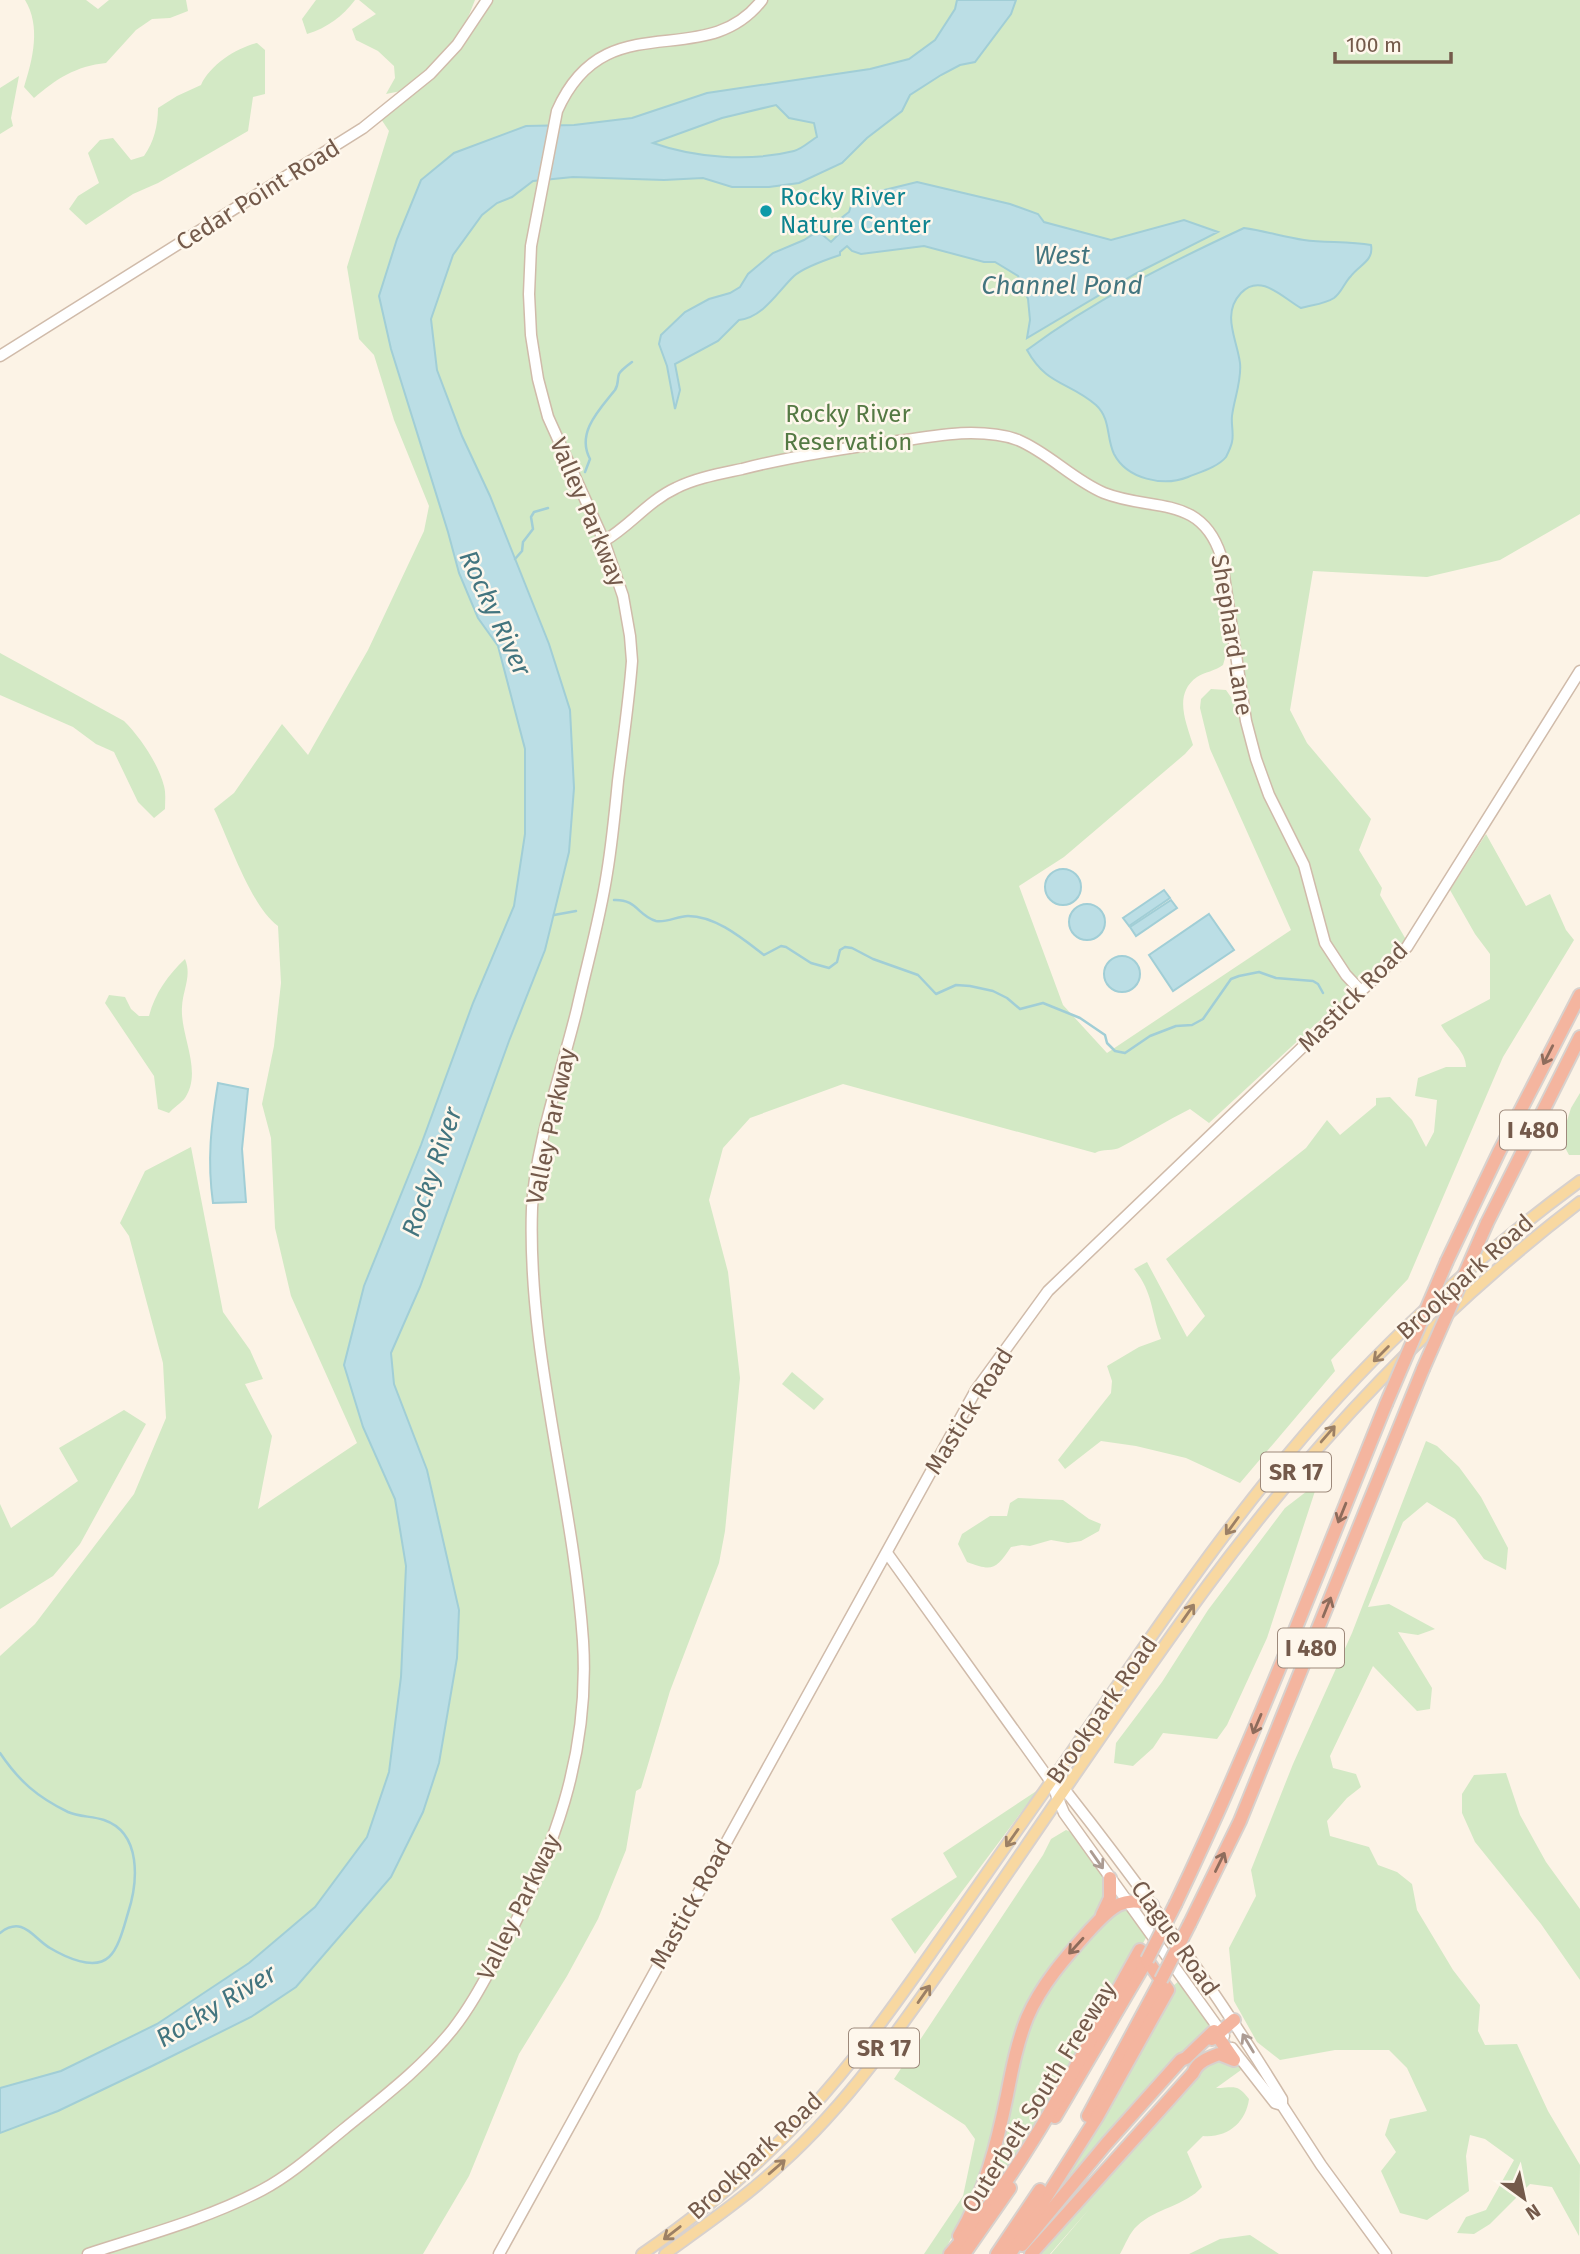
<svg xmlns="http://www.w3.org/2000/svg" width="1580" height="2254" font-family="'Fira Sans',sans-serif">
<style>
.green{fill:#d3e9c5;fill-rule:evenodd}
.water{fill:#bbdee5;stroke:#a1ced6;stroke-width:2;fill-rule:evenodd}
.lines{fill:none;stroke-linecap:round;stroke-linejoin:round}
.stream{stroke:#a1ced6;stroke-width:2.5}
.secondary-casing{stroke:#d0bbaa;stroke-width:13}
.primary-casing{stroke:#d8d1cd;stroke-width:14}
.highway-casing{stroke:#d8d1cd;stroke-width:16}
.secondary{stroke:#fff;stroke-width:10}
.primary{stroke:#f8d8a1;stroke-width:10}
.highway{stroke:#f4b59f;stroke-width:12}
.highway-bridge-casing{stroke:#d8d1cd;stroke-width:16;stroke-linecap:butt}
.highway-bridge{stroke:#f4b59f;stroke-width:12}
.oneway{stroke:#8e6c5c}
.oneway2{stroke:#9c8065}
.oneway3{stroke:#ac9c93}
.culture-dot{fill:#0f9aa8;stroke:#fef7ec;stroke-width:2.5}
.labels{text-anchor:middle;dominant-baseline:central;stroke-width:5;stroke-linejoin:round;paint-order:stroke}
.shield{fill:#fef7ec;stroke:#9d897b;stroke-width:2}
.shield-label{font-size:23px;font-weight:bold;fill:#745a4b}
.street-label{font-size:24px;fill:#745a4b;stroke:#fef7ec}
.culture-label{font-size:24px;fill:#0d838f;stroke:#fef7ec;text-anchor:start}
.park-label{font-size:24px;fill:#547943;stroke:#fef7ec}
.water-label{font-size:26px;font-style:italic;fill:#43757f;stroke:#fef7ec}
</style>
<rect width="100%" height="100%" fill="#fcf3e6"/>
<g class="green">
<path d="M25,0H86L98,9L109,0H186L188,11L170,18L152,19L136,30L106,63C76,66 56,79 34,98L24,87C33,59 41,26 25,0Z"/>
<path d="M316,0H355C343,16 327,28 307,34L302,19Z"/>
<polygon points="359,0 475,0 465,25 447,51 406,90 386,94 395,78 394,66 378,51 356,40 352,29 376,14"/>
<path d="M492,0H1580V514L1500,560L1427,577L1313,571L1290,710L1307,743L1371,819L1359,850L1382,888L1380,895L1408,943L1348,1001L1344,998L1209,1123L1190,1109C1166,1121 1144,1135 1121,1147C1113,1152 1103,1148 1095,1153L843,1084L750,1118L723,1148L709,1200L728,1272L740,1378L725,1531L719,1563L670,1691L641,1788L636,1791L626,1850L598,1919L567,1976L519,2054L469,2176L423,2254H0V1656L35,1624L134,1494L166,1418L163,1363L129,1236L120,1223L145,1171L191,1147L223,1312L250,1350L263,1379L245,1384L272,1436L258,1509L357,1443L291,1296L275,1228L271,1138L262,1104L274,1046L281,983L278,926C251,907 229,840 214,809L234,793L282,724L308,755L368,650L424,531L429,506L394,420L374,355L359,339L347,267L389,131L379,116L465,43ZM1227,651H1230L1238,702L1235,703L1226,690L1211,689L1201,699L1200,708L1210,749L1291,930L1107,1053L1063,1005L1019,886L1064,857L1185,754L1193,745C1186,722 1173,694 1197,677C1205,672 1215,671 1223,665Z"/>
<path d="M257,43L265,50V94L253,97L248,131L158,183L133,194L86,225L69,209L78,196L99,183L88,153L100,140L113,138L131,160L144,156C154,142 158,125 158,108L177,96L201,85C210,65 236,48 257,43Z"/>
<polygon points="19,76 11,118 13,126 0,134 0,88"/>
<path d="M0,653L124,721C140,737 158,763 164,786C166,793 165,802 165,809L154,818L138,802L114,752L96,744L73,727L0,695Z"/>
<path d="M1486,834L1526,906L1550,894L1566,930L1574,940L1503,1057L1408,1279L1331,1360L1335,1371L1240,1483L1186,1458L1136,1446L1101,1441L1065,1469L1058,1460L1111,1393L1112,1381L1107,1366L1139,1347L1161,1339C1151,1312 1153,1292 1134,1269L1147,1262L1187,1337L1205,1316L1166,1259L1306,1148L1327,1120L1340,1135L1376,1105V1098L1390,1097L1412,1120L1426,1147L1434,1132L1437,1100L1415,1096L1418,1078L1446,1067H1466C1466,1051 1449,1040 1441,1025L1490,999V954L1475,934L1450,890Z"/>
<path d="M185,959C192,976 183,989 182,1007C180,1036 203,1071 185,1098C181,1103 173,1108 169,1113L158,1109L154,1076L105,1003L109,995L125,997L131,1009L139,1016H149C155,993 168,975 185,959Z"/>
<polygon points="1580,1093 1580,1155 1569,1155 1561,1140 1571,1108"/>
<polygon points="792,1372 824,1399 814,1410 782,1384"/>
<polygon points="124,1410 146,1424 80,1544 53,1576 0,1609 0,1504 11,1528 78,1481 59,1448"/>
<polygon points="1426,1441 1437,1446 1459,1467 1481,1497 1508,1548 1506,1570 1484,1559 1455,1519 1427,1502 1403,1522 1368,1607 1389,1604 1435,1629 1418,1635 1398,1632 1432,1688 1430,1709 1417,1711 1373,1666 1330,1756 1333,1768 1356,1774 1361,1787 1347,1798 1327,1821 1330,1836 1369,1847 1378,1865 1397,1872 1412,1884 1417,1910 1453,1970 1480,2005 1478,2031 1485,2045 1517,2044 1548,2111 1580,2165 1579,2236 1552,2187 1530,2184 1490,2224 1474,2234 1457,2233 1466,2217 1486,2210 1514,2160 1485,2139 1470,2135 1466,2156 1469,2191 1427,2220 1400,2213 1381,2171 1396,2152 1385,2135 1390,2119 1427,2111 1407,2068 1389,2050 1335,2050 1280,2060 1257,2042 1234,2001 1229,1948 1256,1896 1251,1870 1293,1764 1352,1633"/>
<polygon points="1311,1488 1315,1491 1267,1638 1227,1725 1217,1739 1163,1733 1153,1748 1133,1766 1114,1763 1116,1743 1162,1682 1208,1610 1285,1508"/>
<path d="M1018,1498L1063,1500L1089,1519L1101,1524L1099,1531L1081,1541L1068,1543L1051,1540L1030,1546L1022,1545L1011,1547C996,1569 993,1572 967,1562L958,1544L962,1534L990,1516H1007L1010,1503Z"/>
<polygon points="1506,1773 1520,1815 1546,1862 1580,1909 1580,1980 1541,1924 1475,1842 1462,1813 1462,1794 1474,1775"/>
<polygon points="1038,1790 915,1954 891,1919 957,1877 943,1853"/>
<polygon points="1066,1830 1073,1833 1107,1882 1106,1901 1098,1913 1046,1973 1030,2000 1011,2043 989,2149 977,2188 943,2254 924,2254 963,2196 975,2139 965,2125 894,2079 1043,1855 1051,1839"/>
<polygon points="1126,1907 1147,1936 1047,2115 970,2224 994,2174 1023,2047 1039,2006 1067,1965 1102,1926 1114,1913"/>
<polygon points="1179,1981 1214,2031 1032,2235 1168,1990"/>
<path d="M1205,2059L1234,2060L1241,2070L1216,2088C1234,2088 1237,2083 1249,2099C1246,2122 1228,2138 1203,2136L1187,2152L1202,2187C1185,2206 1156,2208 1137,2226C1130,2232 1125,2245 1120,2254H1051L1090,2208L1050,2254H1031Z"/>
<polygon points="1250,2235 1279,2254 1189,2254 1220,2239"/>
</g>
<g class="water">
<path d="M957,0H1016L1011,14L975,62L960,65L941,75L910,95L902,111L867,138L842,163L799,183L769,187H732L703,178L664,180L573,177L533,181L512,197L497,203L482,215L453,255L431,319L437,370L462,436L490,496L549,644L570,710L574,788L569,852L545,950L509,1041L420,1287L391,1353L394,1384L427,1470L459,1610L457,1658L439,1763L423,1812L391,1877L296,1987L251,2017L150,2067L58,2111L0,2133V2088L61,2071L157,2024L249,1963L315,1907L367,1837L389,1772L401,1677L406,1566L395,1499L363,1427L344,1365L364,1286L421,1145L473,1003L514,906L525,834V749L498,646L478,618L459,573L448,532L391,349L379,296L397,239L421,180L454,153L526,126L574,125L632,118L707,93L870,69L909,59L935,40L955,9ZM776,105L789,118L814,123L817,137C810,141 802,149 794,151C750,162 695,158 653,143L722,118Z"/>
<path d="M917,182L1010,204L1038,214L1044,222L1111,240L1184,220L1218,232L1135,274L1027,338L1030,320L1028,299L1018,276L995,262H984L924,246L861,254L852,251L847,246L840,252V255C828,259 803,268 794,276C778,291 764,317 739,320L718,341L675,364L680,390L675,409L667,366L659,344L661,335L685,312L709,299L730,293L740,287L748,274L773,253L804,240L818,231L831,242L839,234L833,226L829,224L836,222L849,212L851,206L868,194Z"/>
<path d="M1244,228C1265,231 1284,237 1304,240C1326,243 1349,241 1371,245C1374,261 1359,265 1351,276C1344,283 1342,292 1334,298C1325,304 1311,305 1301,308C1284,299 1261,272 1241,293C1221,314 1237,339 1240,363C1242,380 1234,399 1232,416C1231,424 1234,434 1232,442C1231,447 1228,453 1226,457C1218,467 1200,472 1188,477C1163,487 1127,479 1114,454C1106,437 1111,419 1096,405C1068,381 1047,386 1027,350C1094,300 1169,263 1244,228Z"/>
<circle cx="1063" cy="887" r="18"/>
<polygon points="1164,890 1170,898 1129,926 1123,918"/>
<polygon points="1171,900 1177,908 1136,936 1130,927"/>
<circle cx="1087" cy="922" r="18"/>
<polygon points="1209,914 1234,950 1173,991 1149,955"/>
<circle cx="1122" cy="974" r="18"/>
<path d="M218,1083L248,1089L242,1149L246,1202L213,1203C207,1160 211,1126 218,1083Z"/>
</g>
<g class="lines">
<g class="stream">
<path d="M585,472L590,459C576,433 599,410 615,390C619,384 617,379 619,374C621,370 628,365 632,362"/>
<polyline points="515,559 522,551 523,542 533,529 531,517 534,512 548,508"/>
<path d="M614,900C637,899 638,916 656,921C666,923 678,916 688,916C716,916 743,939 764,955L781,946L786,947L811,963L829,968L837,962L840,950L845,947L852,948L873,959L918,975L936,994L956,985L970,986L993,991L1007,998L1020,1009L1043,1003L1080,1018L1105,1035L1107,1043L1115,1051L1125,1053L1150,1036L1176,1026L1192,1025L1203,1019L1231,979L1239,976L1259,972L1276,978L1313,981L1318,984L1323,993"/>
<polyline points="554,915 576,911"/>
<path d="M0,1753C19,1781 37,1797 68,1812C79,1817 92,1816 104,1820C142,1833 138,1882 128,1913C124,1926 119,1948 109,1957C94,1971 65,1957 50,1948C33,1938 23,1915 0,1933"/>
</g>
<g class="secondary-casing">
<g id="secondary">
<polyline points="0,356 363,128 430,74 457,45 487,0"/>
<path d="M604,541C630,526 648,501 676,488C696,478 719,474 742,469C793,456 845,448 898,441C922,438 947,433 971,433C986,433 1005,435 1018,440C1049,453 1073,480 1104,493C1152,512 1201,494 1221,556L1246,721L1256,759L1269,795L1304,865L1325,943L1346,975L1361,991"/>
<polyline points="887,1553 1044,1772 1051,1782 1064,1813 1224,2036"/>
<path d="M1058,1786L1065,1790C1143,1889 1216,1991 1282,2099V2105L1321,2165L1386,2254"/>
<polyline points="1232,2048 1275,2103 1282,2105"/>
<path d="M88,2254C146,2235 207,2219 262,2190C292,2174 317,2151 344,2129C382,2098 422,2068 453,2029C472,2005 486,1977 501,1950C554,1851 590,1755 583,1641C573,1496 527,1354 532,1208C535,1146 562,1071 577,1009C587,964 600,919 607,873C612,843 615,812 618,781C623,741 629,701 632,661L630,636L623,596L604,541L548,417L538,379L531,335L529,294L531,246L557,111C606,0 704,75 762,0"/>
<polyline points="499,2254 976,1390 1048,1291 1407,947 1580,671"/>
</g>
</g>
<g class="primary-casing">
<g id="primary">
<path d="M642,2254C700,2214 758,2166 806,2114C855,2061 897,2002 938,1943C980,1884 1021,1825 1062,1766C1136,1659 1208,1550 1291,1451C1374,1351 1476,1257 1580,1181"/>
<path d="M665,2254C705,2225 746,2197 782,2163C855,2097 911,2012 967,1932C1047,1817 1125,1698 1208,1585C1316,1439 1436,1312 1580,1202"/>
</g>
</g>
<g class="highway-casing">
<g id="highway">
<polyline points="1487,1223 1580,1037"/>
<polyline points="1447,1261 1499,1152 1580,995"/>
<path d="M1176,1903C1254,1740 1318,1572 1386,1404"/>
<polyline points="1102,1915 1110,1898 1110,1878"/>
<polyline points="1190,1923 1240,1821 1423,1369"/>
<polyline points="1212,2039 1234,2020"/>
<polyline points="1088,2116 1161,1980"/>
<polyline points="1055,2117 1147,1960"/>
<path d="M959,2236C985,2192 997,2144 1007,2095C1012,2069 1017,2043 1027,2018C1041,1985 1065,1958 1089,1931C1109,1910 1121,1894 1152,1905"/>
<path d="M1022,2245L1107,2143L1181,2060L1186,2058L1214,2031L1234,2060L1219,2054C1208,2058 1197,2062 1193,2073L1031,2254"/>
<path d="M950,2254C1029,2165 1082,2053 1140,1950L1168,1990L1097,2117L1010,2254"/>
<polyline points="964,2254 1010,2188"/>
<polyline points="997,2254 1040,2190"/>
</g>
</g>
<use href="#secondary" class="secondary"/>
<use href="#primary" class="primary"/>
<use href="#highway" class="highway"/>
<g class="highway-bridge-casing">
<g id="highway-bridge">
<polyline points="1423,1369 1487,1223"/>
<polyline points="1386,1404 1447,1261"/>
<polyline points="1147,1960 1176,1903"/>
<polyline points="1161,1980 1190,1923"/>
</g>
</g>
<use href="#highway-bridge" class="highway-bridge"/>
</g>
<defs><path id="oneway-shaft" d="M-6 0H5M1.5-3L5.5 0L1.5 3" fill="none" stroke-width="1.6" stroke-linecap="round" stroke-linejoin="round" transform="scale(1.75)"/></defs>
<g class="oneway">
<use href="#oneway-shaft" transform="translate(1548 1055) rotate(117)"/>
<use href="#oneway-shaft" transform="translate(1342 1513) rotate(112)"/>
<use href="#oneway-shaft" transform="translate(1327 1607) rotate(-68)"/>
<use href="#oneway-shaft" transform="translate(1257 1724) rotate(113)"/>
<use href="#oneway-shaft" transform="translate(1220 1862) rotate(-64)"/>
<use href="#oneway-shaft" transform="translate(1076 1946) rotate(132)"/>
</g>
<g class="oneway2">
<use href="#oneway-shaft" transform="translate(1381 1354) rotate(135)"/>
<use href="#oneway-shaft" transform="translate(1328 1434) rotate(-49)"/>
<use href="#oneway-shaft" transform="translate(1232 1526) rotate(126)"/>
<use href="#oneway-shaft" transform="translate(1188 1613) rotate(-55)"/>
<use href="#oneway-shaft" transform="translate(1012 1838) rotate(125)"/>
<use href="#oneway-shaft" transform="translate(924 1994) rotate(-55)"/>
<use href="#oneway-shaft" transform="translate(777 2167) rotate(-41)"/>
<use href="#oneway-shaft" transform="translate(672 2233) rotate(142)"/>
</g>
<g class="oneway3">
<use href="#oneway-shaft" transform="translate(1097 1860) rotate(55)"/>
<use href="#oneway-shaft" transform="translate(1248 2043) rotate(-121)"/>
</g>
<circle class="culture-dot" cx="766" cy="211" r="7"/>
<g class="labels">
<g class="shield">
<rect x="1500" y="1110.5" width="66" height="39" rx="5"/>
<rect x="1261" y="1452.5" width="70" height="39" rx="5"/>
<rect x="1278" y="1628.5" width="66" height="39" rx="5"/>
<rect x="849" y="2028.5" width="70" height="39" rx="5"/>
</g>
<g class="shield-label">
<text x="1533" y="1130">I 480</text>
<text x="1296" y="1472">SR 17</text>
<text x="1311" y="1648">I 480</text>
<text x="884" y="2048">SR 17</text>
</g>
<g class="street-label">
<text transform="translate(258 195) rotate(-32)">Cedar Point Road</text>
<text transform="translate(588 512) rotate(67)">Valley Parkway</text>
<text transform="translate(1232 635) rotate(81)">Shephard Lane</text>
<text transform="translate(1353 997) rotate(-45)">Mastick Road</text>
<text transform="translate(551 1126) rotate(-78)">Valley Parkway</text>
<text transform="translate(1465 1277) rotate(-42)">Brookpark Road</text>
<text transform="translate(969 1411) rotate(-58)">Mastick Road</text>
<text transform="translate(1102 1710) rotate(-55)">Brookpark Road</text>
<text transform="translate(691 1904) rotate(-61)">Mastick Road</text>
<text transform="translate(519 1907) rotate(-64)">Valley Parkway</text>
<text transform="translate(1175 1938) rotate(55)">Clague Road</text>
<text transform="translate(1039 2097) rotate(-58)">Outerbelt South Freeway</text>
<text transform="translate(755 2156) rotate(-43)">Brookpark Road</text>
</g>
<g class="culture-label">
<text x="780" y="197">Rocky River<tspan x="780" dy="28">Nature Center</tspan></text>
</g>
<g class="park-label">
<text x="848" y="414">Rocky River<tspan x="848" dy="28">Reservation</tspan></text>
</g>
<g class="water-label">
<text x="1062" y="255">West<tspan x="1062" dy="30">Channel Pond</tspan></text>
<text transform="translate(495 613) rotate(65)">Rocky River</text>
<text transform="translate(432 1172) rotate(-71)">Rocky River</text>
<text transform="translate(216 2006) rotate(-31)">Rocky River</text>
</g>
</g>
<g transform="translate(1524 2198) rotate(147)" stroke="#fef7ec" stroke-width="5" paint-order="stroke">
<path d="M0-5L12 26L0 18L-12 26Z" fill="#745a4b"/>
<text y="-10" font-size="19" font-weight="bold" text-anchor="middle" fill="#745a4b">N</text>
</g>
<path d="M1335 52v10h116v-10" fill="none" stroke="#745a4b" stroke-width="3.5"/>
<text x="1346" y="52" font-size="21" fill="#745a4b" stroke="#fef7ec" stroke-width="5" paint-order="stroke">100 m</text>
</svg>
